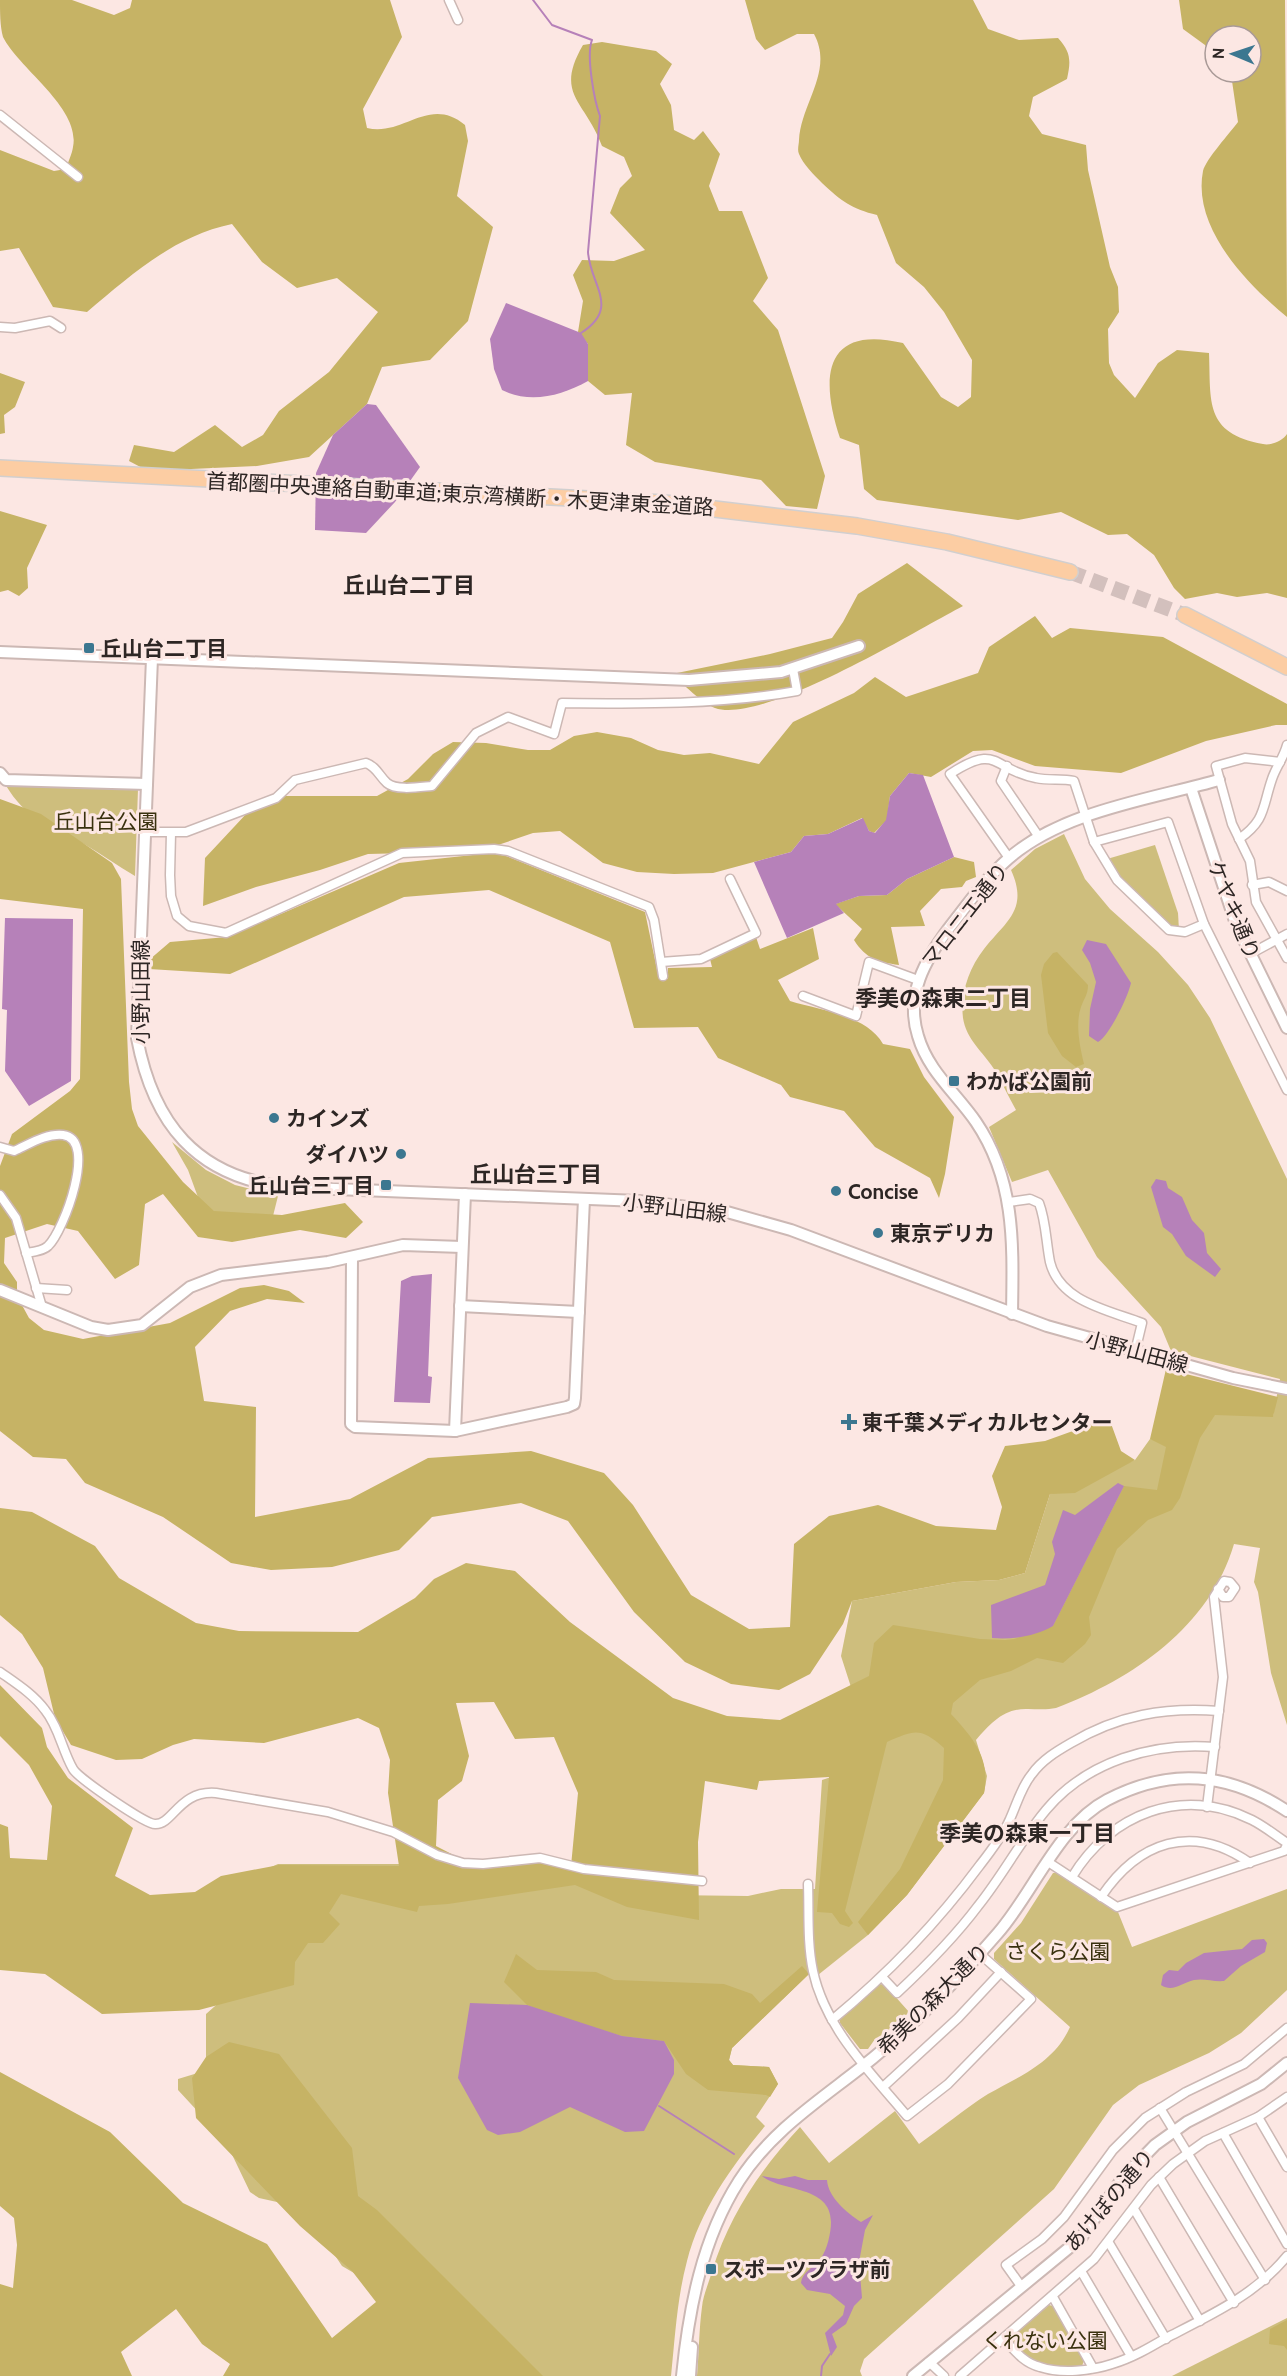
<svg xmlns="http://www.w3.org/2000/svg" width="1287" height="2376" font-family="Cabin,'Noto Sans JP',sans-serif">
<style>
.green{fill:#cebe7d}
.forest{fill:#c6b365;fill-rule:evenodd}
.water{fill:#b681b9}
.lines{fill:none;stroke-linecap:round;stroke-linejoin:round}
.stream{stroke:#b681b9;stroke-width:2}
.motorway-tunnel{stroke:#d3c0bd;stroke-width:15;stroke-dasharray:15 8;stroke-linecap:butt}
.minor-casing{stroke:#ccb8b4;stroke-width:11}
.tertiary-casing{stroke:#ccb8b4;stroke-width:14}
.motorway-casing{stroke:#d1cfcf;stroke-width:18}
.minor{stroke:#fff;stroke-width:8}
.tertiary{stroke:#fff;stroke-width:10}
.motorway{stroke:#fccda3;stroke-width:15}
.poi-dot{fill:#3c7790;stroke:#fce7e3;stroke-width:2}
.labels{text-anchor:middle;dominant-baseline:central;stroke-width:6;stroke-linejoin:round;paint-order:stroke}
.street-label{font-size:21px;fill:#2d2624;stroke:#fce7e3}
.poi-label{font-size:21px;font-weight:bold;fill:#2d2624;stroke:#fce7e3;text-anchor:start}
.park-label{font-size:21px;fill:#39310e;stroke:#fce7e3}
.neighbourhood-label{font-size:22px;font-weight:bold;fill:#2d2624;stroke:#fce7e3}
</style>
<rect width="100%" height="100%" fill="#fce7e3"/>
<g class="green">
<path d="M5,784L138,789L135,876C118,866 101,854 84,844C49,824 27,821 5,784Z"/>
<path d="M1064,834L1085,879L1110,909L1158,952L1188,985L1210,1018L1287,1179V1725L1271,1673L1258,1592L1254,1582L1260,1548L1234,1544C1210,1626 1133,1679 1056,1708C1047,1710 1037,1709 1028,1709C1004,1708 991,1723 976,1740L987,1776L984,1793L907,1895L868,1935L818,1975L817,1970L809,1974L732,2048L729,2060L733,2065L769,2067L778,2084L756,2117L765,2126C732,2166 700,2210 687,2261C677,2298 675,2338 671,2376H530L342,2266L324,2239L295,2206L259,2198L250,2192L226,2142L178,2090V2079L201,2072L206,2066V2014L240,1984L241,1880L278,1864H498L668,1895L748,1896L781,1889H815L822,1780L858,1768L859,1712L841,1656L852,1601L956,1582L999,1580L1025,1573L1050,1494L1135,1460L1150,1439L1184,1443L1192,1396L1273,1416L1280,1379L1171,1351L1161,1327L1097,1257L1048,1170L1012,1182L989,1127L1016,1110C1008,1096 1002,1082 994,1069C983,1052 966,1039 963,1018C960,994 969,968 984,949C1006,921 1029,910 1011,870L1035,849Z"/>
<path d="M1155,845L1178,913L1179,930C1162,926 1118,875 1107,859Z"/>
<polygon points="172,1142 206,1170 235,1185 278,1196 271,1224 229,1223 199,1200 188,1170"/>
<path d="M1053,1873H1058L1118,1912L1132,1947L1287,1889V1990L1241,2033L1209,2053L1139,2085L1113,2105L1054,2189L864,2359L860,2371L862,2376H697C699,2353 699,2329 702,2307C703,2295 709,2283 712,2271C730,2214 760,2170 800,2127L829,2163L895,2111L919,2144C942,2128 964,2109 988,2094C1020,2076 1054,2063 1070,2027L994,1959V1953L1021,1923Z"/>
<path d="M880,1984L885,1985L909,2012C900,2022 890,2027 882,2039H875L868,2049H860L840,2023V2019Z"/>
<path d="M1049,2305L1053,2306L1085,2358L1082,2366C1050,2368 1037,2368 1013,2344V2336Z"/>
<polygon points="1287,2318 1287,2376 1172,2376"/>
</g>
<g class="forest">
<path d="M0,0H72L114,15L130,8L132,0H390L402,37L363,109L367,128C403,137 429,95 465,125L468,141L457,196L493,227L468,321L430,360L382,367L367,404L309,457L257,466L148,471L129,461L134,445L174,452L215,425L242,447L263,435L279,411L329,372L378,312L337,278L297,288L262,262L232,224C174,236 131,275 87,312L53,307L19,248L0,251V150L54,171L66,169C68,162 72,154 73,147C81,108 19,69 3,37C0,26 0,12 0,0Z"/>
<path d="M745,0H973L988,29L1019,40L1058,38C1071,52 1071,61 1067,79L1033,97L1029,116L1042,134L1086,145L1088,170L1110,267L1118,287L1119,312L1108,329L1109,363L1114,375L1135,398L1158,363L1177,350L1209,353C1211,402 1204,433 1263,444C1270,446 1283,441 1287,434V598L1267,593L1237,597L1217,593L1185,599L1174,588L1154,555L1127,534L1108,535L1061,512L1018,520L877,500L864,489L859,445L840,438C820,378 823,324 903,343L941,397L958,407L971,397L972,360L944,312L924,287L896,263L877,215C852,209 841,201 822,183C814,175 803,164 799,154C797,150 799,144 799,140C801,103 834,71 814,34H797L765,50L756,39Z"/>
<path d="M1179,0H1285L1287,317C1247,284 1192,228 1203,171C1206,159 1230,133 1238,122L1232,81L1225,72H1251V36H1215V59L1205,45L1183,29Z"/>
<path d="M602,42L656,51L672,64L660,84L671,105L674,130L694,140L703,131L720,154L709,186L719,211H742L768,278L753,301L778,330L825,476L817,509L786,506L761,480L655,462L626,445L632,393L605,395L588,381V344L578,332L583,301L573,275L582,260L614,261L645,250L610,213L620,188L632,176L624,157L602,146C585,100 554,95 583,45Z"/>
<polygon points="0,373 25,382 15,407 4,415 5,433 0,434"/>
<polygon points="0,511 47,525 27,568 28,588 19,596 8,590 0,592"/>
<path d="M907,563L963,606C915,631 762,725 715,708C703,704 682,683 672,674L770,654L832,638L843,622L858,594Z"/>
<polygon points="1035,616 1052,638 1070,628 1163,637 1287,704 1287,725 1276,725 1206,741 1121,773 1035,766 992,750 973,751 931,777 909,773 890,796 887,820 874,833 869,831 862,818 828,834 804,836 791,852 713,873 674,874 637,872 603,863 560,831 533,833 498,845 449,852 368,854 320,870 256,887 203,906 205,858 248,812 284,796 377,796 408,779 433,754 453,742 486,743 528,750 550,750 574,736 597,732 631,738 658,750 684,755 710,753 759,764 793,722 854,693 875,677 906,697 978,673 989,647"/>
<polygon points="0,799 41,814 112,863 121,879 129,1082 132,1109 138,1126 183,1182 214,1211 282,1215 345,1203 363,1222 346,1238 300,1230 232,1242 198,1237 163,1194 145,1204 139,1265 115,1279 78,1231 47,1224 5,1238 4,1263 17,1282 17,1296 29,1318 44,1330 83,1339 170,1323 240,1288 264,1285 289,1291 305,1303 267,1299 230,1311 195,1347 204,1401 256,1407 255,1517 350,1499 428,1458 531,1451 604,1473 633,1505 691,1595 749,1629 790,1627 794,1544 829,1516 878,1505 936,1526 996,1530 1002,1507 992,1476 1005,1446 1045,1441 1109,1418 1121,1451 1135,1460 1075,1493 1050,1494 1025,1573 999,1580 956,1582 852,1601 843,1624 810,1674 779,1690 731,1684 685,1662 634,1612 568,1521 521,1503 432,1517 399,1550 332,1567 271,1570 231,1563 163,1517 85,1483 66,1459 33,1457 0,1431 0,1166 12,1134 70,1091 80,1079 83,909 0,899"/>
<path d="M491,853L506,856L645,912L659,979H668V968L712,967L710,959L756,937L760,949L813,928L819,959L778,980L790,1001C819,1010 867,1015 883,1044L910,1049L924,1077L954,1117L945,1174L939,1198L930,1178L875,1147L844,1111L790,1097L781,1085L718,1058L698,1027L634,1028L610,942L489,890L404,897L230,974L149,969V960L170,942L227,937L399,863Z"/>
<path d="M954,857L974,862L976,877L966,881L962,887L941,889L920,911L925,926L891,927L899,965C878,962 866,959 854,940L862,929L835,904L859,896L887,895L907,879Z"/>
<path d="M1057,952L1088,985C1088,995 1084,998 1081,1007C1075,1024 1080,1047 1084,1064L1076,1067L1062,1056L1048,1033L1041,975L1044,964L1053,953Z"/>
<path d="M1166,1369L1278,1397L1273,1417L1215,1415L1200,1438L1180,1498L1172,1510L1148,1520L1117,1549L1089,1617L1091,1635L1085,1644L1063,1663L1037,1658L1011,1671L980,1680L953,1703L951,1714C973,1738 991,1758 984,1793L907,1895L868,1935L858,1922L900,1869L943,1780L944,1748C920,1727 915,1730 887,1742L845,1911L853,1923L849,1927L840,1924L832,1913L817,1912L829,1777L759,1781L757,1790L705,1781L698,1842L699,1920L627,1907L575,1885L448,1904L419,1906L417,1912L341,1894L329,1913L340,1924L323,1943H308L295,1962L294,1985L199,2010L102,2014L45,1974L0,1970V1824L8,1827L10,1858L47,1860L52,1806L29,1765L0,1736V1685L42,1728L47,1747L68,1778L133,1828L115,1876L150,1895L195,1892L221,1876L279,1865L399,1866L388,1793L390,1760L379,1728L358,1718L264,1743L194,1739L173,1745L142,1759L116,1760L71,1745L55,1718L43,1668L22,1634L0,1615V1508L32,1512L95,1546L119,1578L196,1623L239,1631L358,1632L415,1598L434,1579L466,1563L515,1571L570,1622L673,1698L727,1716L780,1720L869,1676L874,1643L893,1625L980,1639L1005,1640L1014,1639L1053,1626L1124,1486L1157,1490L1166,1447L1150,1439ZM494,1702L515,1739L554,1737L578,1793L571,1866L541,1862L471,1864L436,1846L438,1800L462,1781L469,1756L456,1703Z"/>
<polygon points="516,1954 537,1970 596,1972 614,1980 724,1984 752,1994 760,2003 802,1966 809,1974 732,2048 729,2060 733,2065 769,2067 778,2084 770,2097 766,2095 708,2090 686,2074 664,2041 622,2036 552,2015 527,2005 504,1982"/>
<polygon points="229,2042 279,2054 352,2148 358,2196 377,2210 543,2376 223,2376 230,2364 202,2344 176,2309 121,2352 132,2376 0,2376 0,2284 13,2288 17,2245 14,2218 0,2206 0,2072 110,2132 183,2203 267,2244 332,2338 376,2302 352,2271 300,2226 196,2118 192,2078 206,2057"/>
<polygon points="1287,2320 1287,2350 1284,2346 1269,2344 1270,2329"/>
</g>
<g class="water">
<path d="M506,303L581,333L588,344V381C561,396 530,404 502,390L494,369L490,339Z"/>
<polygon points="367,404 376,405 420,467 395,502 366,533 315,530 316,473 333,435"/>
<polygon points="909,773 923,775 954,857 907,879 887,895 859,896 836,904 844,913 787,938 754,862 791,852 804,836 828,834 863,818 869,831 875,833 886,820 890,796"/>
<polygon points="5,918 73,919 71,1081 29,1106 5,1071 7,1010 2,1009"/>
<path d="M1087,940L1106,944L1131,983C1128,997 1109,1036 1098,1042L1089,1036L1090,1009L1096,982L1090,963L1082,950Z"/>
<polygon points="1156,1179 1166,1181 1168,1188 1182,1197 1192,1220 1204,1233 1207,1253 1221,1269 1215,1277 1186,1256 1172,1234 1163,1227 1151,1187"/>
<polygon points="432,1274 428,1376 432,1377 430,1403 394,1402 401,1281 412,1276"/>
<path d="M1118,1483L1124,1486L1053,1626C1036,1636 1012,1640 992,1638L991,1605L1045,1585L1055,1554L1052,1542L1063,1510L1075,1515Z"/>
<path d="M1264,1939L1267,1943L1265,1952L1241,1966L1224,1981C1213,1982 1204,1978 1194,1980C1181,1983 1173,1993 1161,1985L1163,1975L1169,1970L1178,1971L1186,1963L1204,1953L1242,1949L1252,1940Z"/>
<polygon points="470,2003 527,2005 622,2036 664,2041 674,2060 674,2074 644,2131 625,2132 570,2107 520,2132 498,2135 487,2130 458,2078"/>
<path d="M762,2176L779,2179L795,2176L808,2180H827C828,2197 847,2213 861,2222L873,2215L865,2230L859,2262L862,2298L854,2306L846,2324L832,2334L837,2347L831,2356L825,2333L843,2315L845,2306L830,2294L807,2290L801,2283C803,2270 815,2268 821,2258C827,2250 831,2233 831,2222C831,2185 781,2192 762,2176Z"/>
</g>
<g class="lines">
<g class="stream">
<path d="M533,0L552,25L592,40C586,55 594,100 600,116L588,252C590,285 621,308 581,333"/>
<polyline points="659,2106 734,2154"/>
<polyline points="821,2376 822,2366 830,2354"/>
</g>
<polyline class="motorway-tunnel" points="1070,572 1185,615"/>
<g class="minor-casing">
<g id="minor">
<polyline points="449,0 458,20"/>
<polyline points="0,115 78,177"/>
<polyline points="0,327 15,328 50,321 61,328"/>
<polyline points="1280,762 1245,758 1216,766 1232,824 1250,861 1256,902 1287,958"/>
<polyline points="1007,766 1001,781 1039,837"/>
<path d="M145,832H186L276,798L295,780L366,763C377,767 379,776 387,783C396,791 420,787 432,786L476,733L508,717L554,734L562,703C641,704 720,705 797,691L793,669"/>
<polyline points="171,833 170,875 171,896 177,916 189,926 226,933 402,853 494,849 508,851 649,907 654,920 663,976"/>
<path d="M1239,839C1266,820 1262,808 1272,779C1276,767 1284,757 1287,745"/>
<polyline points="1094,842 1168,822 1204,924 1287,1090"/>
<path d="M1009,858L950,774C999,742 992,770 1036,778C1049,781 1062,778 1074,781L1094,842L1117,880L1169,930L1185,932L1204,924"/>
<polyline points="1252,885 1269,882 1287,891"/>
<polyline points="1250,954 1287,934"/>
<polyline points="661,962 701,959 756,933 730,879"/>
<polyline points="803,996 856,1016 869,962 918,980"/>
<path d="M0,1147L14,1151C28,1145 46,1133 63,1135C98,1139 64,1231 48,1246C43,1251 33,1252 26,1253"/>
<polyline points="0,1195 16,1218 42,1307"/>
<path d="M1009,1202L1030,1199L1039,1203C1046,1221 1046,1242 1050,1262C1060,1302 1108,1310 1142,1323L1135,1352"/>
<polyline points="36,1288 67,1290"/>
<path d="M0,1672C17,1684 33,1694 45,1710C59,1727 62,1750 73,1769C78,1778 145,1824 155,1824C173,1825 179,1790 216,1793L328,1812L393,1832L437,1855L463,1863L483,1864L540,1858L584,1869L702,1881"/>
<polyline points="1207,1807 1223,1677 1214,1597 1224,1581 1230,1582 1235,1588 1229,1597 1223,1597 1218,1589"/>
<polyline points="1048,1862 1117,1907 1284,1851 1287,1845"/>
<path d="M1072,1877C1110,1814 1182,1785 1252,1820C1264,1826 1275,1835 1287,1843"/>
<path d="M808,1884C809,1913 807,1943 813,1971C825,2028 871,2073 907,2116L948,2084L1031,1999L980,1954"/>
<path d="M1101,1897C1138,1842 1192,1822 1250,1863"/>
<path d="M882,1977L897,1993C926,1966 954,1938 978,1906C1003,1875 1021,1840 1046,1810C1087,1761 1153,1742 1215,1747"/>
<path d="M832,2020C888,1974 937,1923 980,1865C991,1851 1003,1835 1010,1819C1017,1804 1021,1787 1032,1774C1042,1760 1057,1751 1071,1743C1118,1715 1165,1707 1219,1711"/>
<polyline points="883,2087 958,2018 1001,1972"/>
<polyline points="1160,2108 1265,2280"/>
<polyline points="1258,2117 1287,2167"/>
<polyline points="1223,2133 1287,2244"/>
<polyline points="1159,2177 1234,2303"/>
<polyline points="1134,2209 1200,2321"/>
<polyline points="1109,2243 1166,2339"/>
<polyline points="1081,2271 1131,2356"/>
<polyline points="1021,2286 1006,2265 1042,2239 1064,2217 1113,2150 1145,2118 1186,2092 1244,2064 1287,2028"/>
<polyline points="1053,2297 1093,2368"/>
<path d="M1004,2339C1015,2351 1024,2363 1040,2367C1061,2374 1091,2371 1112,2364C1132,2358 1149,2348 1166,2338C1211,2315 1255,2295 1287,2256"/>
<polyline points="929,2362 944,2376"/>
<polyline points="960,2376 1094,2259 1151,2185 1173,2164 1205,2141 1258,2117 1287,2097"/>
</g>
</g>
<g class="tertiary-casing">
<g id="tertiary">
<polyline points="0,652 689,680 781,672 859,646"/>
<path d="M152,658L137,1038C153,1123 196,1177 286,1187L639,1201L727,1212L791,1230L1047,1326L1233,1378L1287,1389"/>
<polyline points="0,773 6,780 147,784"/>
<polyline points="1191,788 1236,924 1287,1028"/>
<polyline points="352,1258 351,1424 355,1427 455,1431 567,1407 574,1404 575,1398 584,1199"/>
<polyline points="0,1290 91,1327 108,1330 142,1325 190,1287 221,1275 328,1262 403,1245 462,1247"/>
<polyline points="460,1306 579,1312"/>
<path d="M1012,1314C1013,1246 1016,1181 976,1122C956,1093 928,1071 918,1036C905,995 925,960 949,928C968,904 985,879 1008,859C1062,811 1152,799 1219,780"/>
<polyline points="455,1431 465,1194"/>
<path d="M682,2376C689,2308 702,2239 739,2181C773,2128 825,2097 873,2058C918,2021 959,1978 998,1933C1033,1893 1059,1825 1107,1800C1170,1767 1228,1772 1287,1811"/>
<polyline points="690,2376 692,2347"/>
<polyline points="913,2376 1081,2238 1122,2179 1155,2145 1187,2122 1261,2084 1287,2063"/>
</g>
</g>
<g class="motorway-casing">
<g id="motorway">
<polyline points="0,468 664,503 857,526 947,542 1070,572"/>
<polyline points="1185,615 1287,667"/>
</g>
</g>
<use href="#minor" class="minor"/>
<use href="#tertiary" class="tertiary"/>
<use href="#motorway" class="motorway"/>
</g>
<g class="poi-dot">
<rect x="83" y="642" width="12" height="12" rx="3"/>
<rect x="948" y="1075" width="12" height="12" rx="3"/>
<circle cx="274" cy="1118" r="6"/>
<circle cx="401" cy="1154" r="6"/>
<rect x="380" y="1179" width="12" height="12" rx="3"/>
<circle cx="836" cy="1191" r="6"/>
<circle cx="878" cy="1233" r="6"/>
<path d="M846 1413h6v6h6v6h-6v6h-6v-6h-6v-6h6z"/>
<rect x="705" y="2263" width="12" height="12" rx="3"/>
</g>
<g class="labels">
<g class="street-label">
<text transform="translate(460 494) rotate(3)">首都圏中央連絡自動車道;東京湾横断・木更津東金道路</text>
<text transform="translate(1234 910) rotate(68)">ケヤキ通り</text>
<text transform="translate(965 915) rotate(-52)">マロニエ通り</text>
<text transform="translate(140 992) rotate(-90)">小野山田線</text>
<text transform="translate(675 1208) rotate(7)">小野山田線</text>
<text transform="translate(1137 1352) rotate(15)">小野山田線</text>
<text transform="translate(933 1999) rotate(-45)">希美の森大通り</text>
<text transform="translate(1109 2200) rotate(-50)">あけぼの通り</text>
</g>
<g class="poi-label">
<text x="101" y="648">丘山台二丁目</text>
<text x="966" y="1081">わかば公園前</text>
<text x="286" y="1118">カインズ</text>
<text x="389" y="1154" text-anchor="end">ダイハツ</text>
<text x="374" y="1185" text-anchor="end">丘山台三丁目</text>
<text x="848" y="1191">Concise</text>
<text x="890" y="1233">東京デリカ</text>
<text x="862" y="1422">東千葉メディカルセンター</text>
<text x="723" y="2269">スポーツプラザ前</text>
</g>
<g class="park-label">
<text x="106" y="821">丘山台公園</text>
<text x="1058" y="1951">さくら公園</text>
<text x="1045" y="2340">くれない公園</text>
</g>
<g class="neighbourhood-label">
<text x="409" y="585">丘山台二丁目</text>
<text x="943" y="998">季美の森東二丁目</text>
<text x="536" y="1174">丘山台三丁目</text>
<text x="1027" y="1833">季美の森東一丁目</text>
</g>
</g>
<g transform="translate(1233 54) rotate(272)"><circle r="28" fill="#fce7e3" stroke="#a99a97" stroke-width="1.5"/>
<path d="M0-4.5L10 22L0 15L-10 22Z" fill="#3c7790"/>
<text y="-9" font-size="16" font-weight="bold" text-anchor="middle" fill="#2d2624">N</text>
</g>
</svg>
